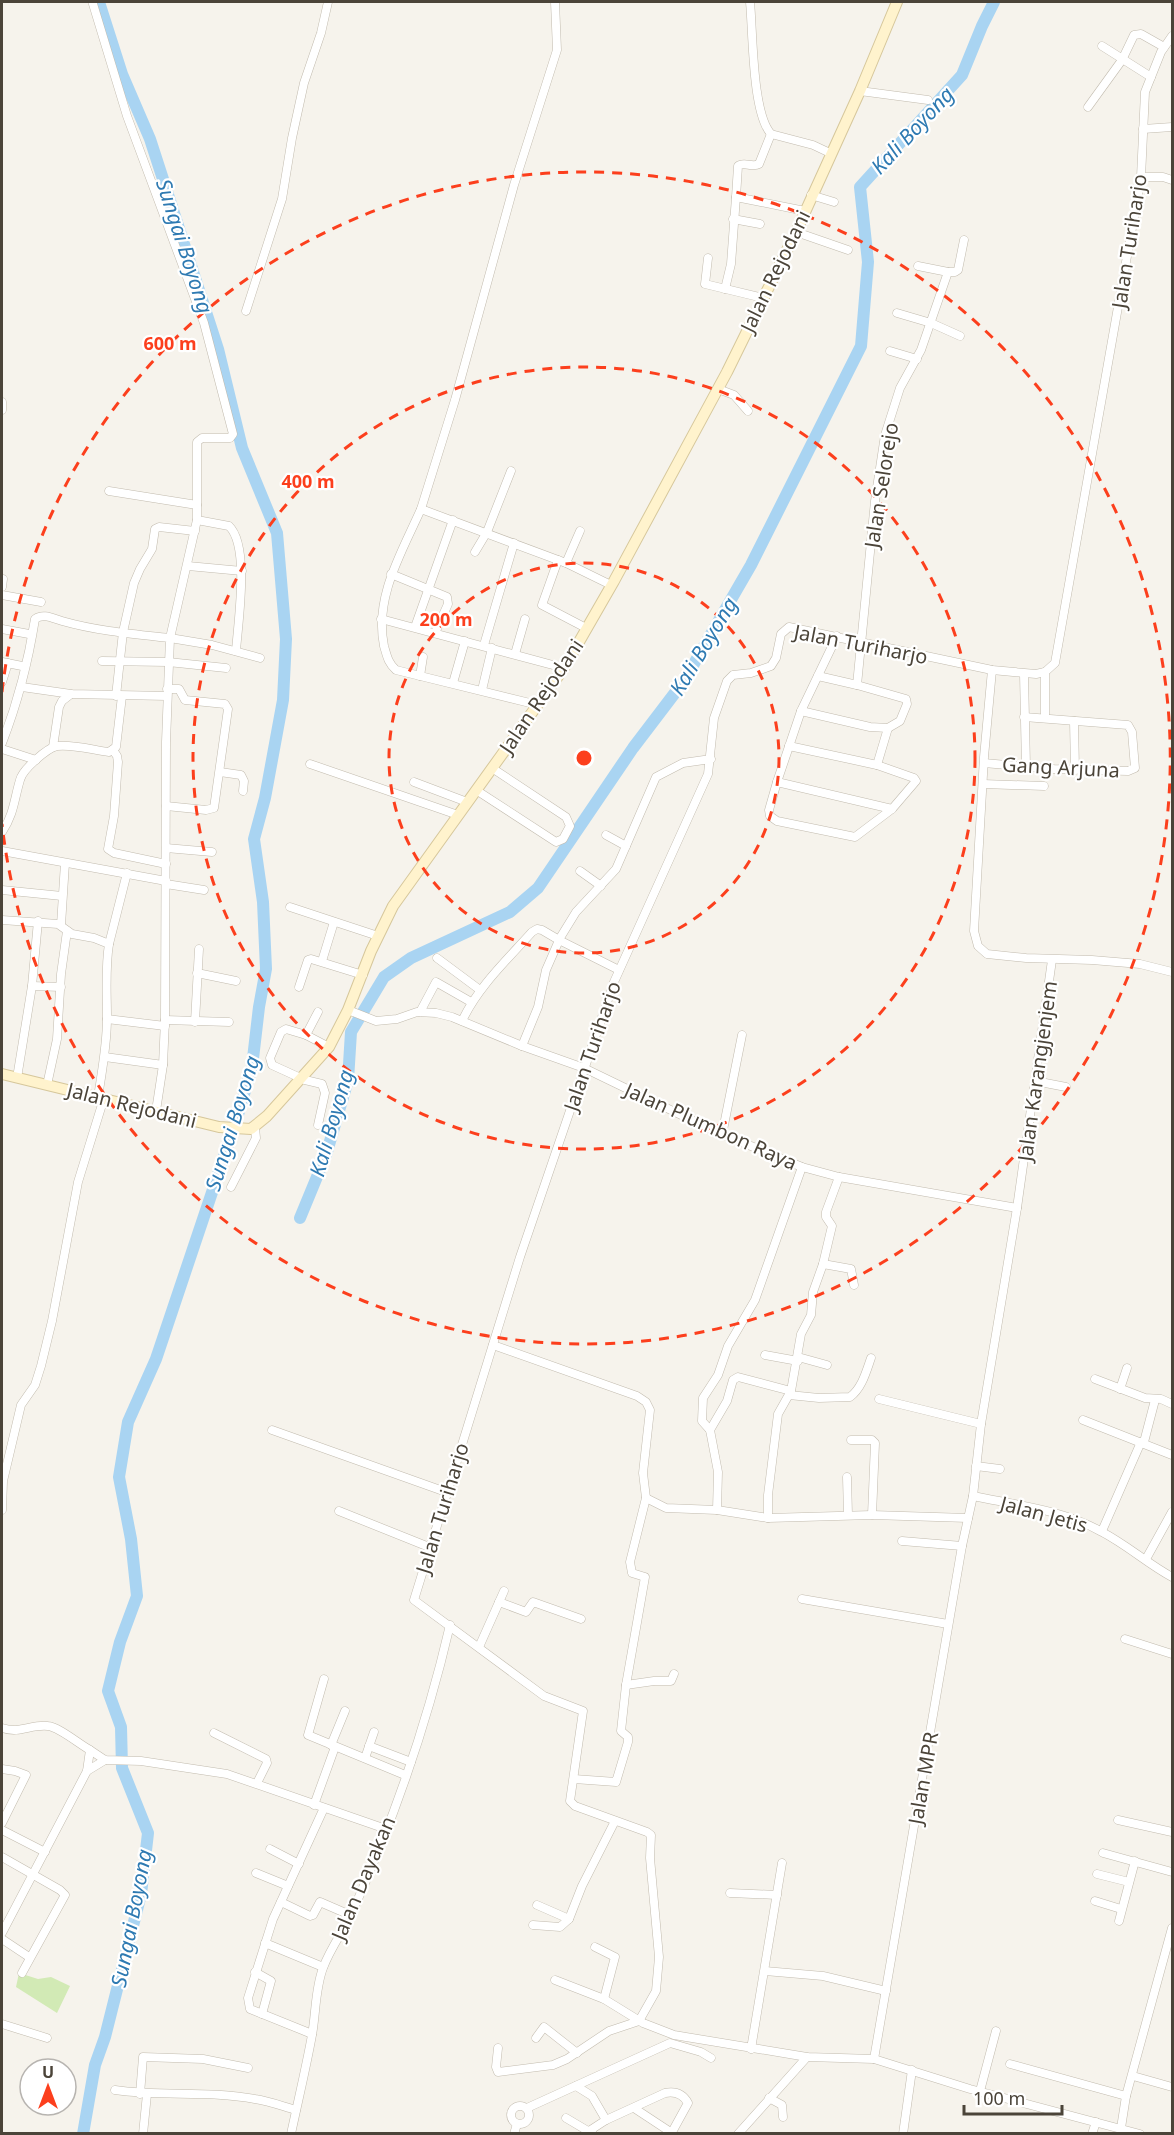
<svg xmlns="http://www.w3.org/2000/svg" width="1174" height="2135" font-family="'Noto Sans',sans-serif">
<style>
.green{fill:#d2eab5}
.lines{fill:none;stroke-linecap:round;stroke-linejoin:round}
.river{stroke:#a9d4f2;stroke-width:12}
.minor-casing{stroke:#c2bbae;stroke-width:9}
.secondary-casing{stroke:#d6c79b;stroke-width:12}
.minor{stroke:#fff;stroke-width:8}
.secondary{stroke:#fff3cd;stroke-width:10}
.ring{fill:none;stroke:#fc3f1d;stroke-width:3;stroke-dasharray:10 8}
.labels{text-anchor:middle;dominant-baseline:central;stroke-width:4.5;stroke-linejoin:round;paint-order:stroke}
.street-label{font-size:20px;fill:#4b4439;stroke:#fff}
.water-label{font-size:21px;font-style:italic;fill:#2e7ab2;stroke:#fff}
.centre{fill:#fc3f1d;stroke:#fff;stroke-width:3}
.ring-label{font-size:18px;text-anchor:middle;font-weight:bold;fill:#fc3f1d;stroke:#fff;stroke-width:4.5;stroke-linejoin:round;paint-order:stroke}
</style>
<rect width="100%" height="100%" fill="#f6f3ec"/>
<polygon class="green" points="19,1973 38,1979 51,1977 70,1986 57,2013 16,1987"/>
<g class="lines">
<g class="river">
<polyline points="300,1218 326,1155 348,1080 351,1032 384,977 411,958 510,912 538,888 633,748 684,681 751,565 861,346 868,262 860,187 962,75 982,26 994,2"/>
<polyline points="83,2134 95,2065 105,2037 141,1894 148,1833 122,1768 121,1727 108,1691 120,1642 137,1596 131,1539 119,1477 128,1422 156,1359 237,1118 252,1067 259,1007 266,969 263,902 254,839 265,798 283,700 286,639 277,533 242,448 218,349 150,139 122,74 99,2"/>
</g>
<g class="minor-casing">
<g id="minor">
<path d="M750,2C753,32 752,113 771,134L813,145L830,153"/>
<polyline points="93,4 127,116 204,323 233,434 230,438 202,438 197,442 197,520 170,638 212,645 260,658"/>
<polyline points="1102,46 1151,77"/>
<polyline points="860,91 928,100"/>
<polyline points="1088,107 1122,60 1134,35 1141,34 1164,47"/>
<polyline points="1143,129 1172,127"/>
<path d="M771,134L759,164C752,168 744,161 738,166L736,197L805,211"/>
<polyline points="1141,177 1163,177 1172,180"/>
<polyline points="811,195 834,202"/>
<polyline points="733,219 760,224"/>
<polyline points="796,232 848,250"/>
<polyline points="708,258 705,284 763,298"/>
<polyline points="918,266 948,272"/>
<polyline points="725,289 731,264 736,197"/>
<polyline points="246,311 282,199 292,138 304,83 321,33 328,2"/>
<polyline points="897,313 931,323 960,336"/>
<polyline points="890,351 917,359"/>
<polyline points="718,389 734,395 748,411"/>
<polyline points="2,402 2,410"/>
<polyline points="109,491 197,505"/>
<polyline points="421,509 455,400 514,185 557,50 555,2"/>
<path d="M197,520L229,526C250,546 238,622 236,651"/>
<polyline points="475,552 487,532 511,471"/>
<polyline points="558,560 542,605 586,628"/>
<polyline points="566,563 580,531"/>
<polyline points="188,566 242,571"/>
<polyline points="391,574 447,597 448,604 435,633"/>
<polyline points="2,587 3,579"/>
<polyline points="2,595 41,602"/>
<polyline points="381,619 564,668"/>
<polyline points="415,627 453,520"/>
<polyline points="2,629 29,634"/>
<polyline points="837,636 801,711 777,782 769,810 770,816 777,821 855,837 892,809 916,781 914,778 877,765"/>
<polyline points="484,645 514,543"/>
<polyline points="515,654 525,619"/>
<polyline points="102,661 168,662 226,668"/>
<polyline points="2,662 22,666"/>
<polyline points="992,670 984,757 974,931 978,946 987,954 1026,958 1092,960 1140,964 1172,972"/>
<polyline points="1024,674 1026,767"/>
<polyline points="420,676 423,657"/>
<polyline points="818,676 857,685 875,501 885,435 900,388 921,350 948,272 955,272 958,270 964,240"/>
<polyline points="2,682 8,663"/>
<polyline points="453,683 465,641"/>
<polyline points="22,687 71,694 167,696"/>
<polyline points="482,690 492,648"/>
<polyline points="116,696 123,632 134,583 140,569 152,549 155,529 159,527 195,531"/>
<path d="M538,705L396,670C388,663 387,656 384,646C374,597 402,552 421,509L566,563L611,585"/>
<polyline points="801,711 870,727 888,728 900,721 907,704 906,699 857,685"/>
<polyline points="1045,718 1045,672"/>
<polyline points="1074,721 1075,770"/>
<path d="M2,743C18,702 28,663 35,619C43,613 52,618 62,621C97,631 133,634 170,638L166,742L165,1020L163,1065L156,1111"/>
<polyline points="789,746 877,765 888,728"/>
<polyline points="53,747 59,707 62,701 71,694"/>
<polyline points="2,749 36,760"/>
<polyline points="113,750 117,756 118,762 114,816 108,849 114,853 166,864"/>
<polyline points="984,763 1054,769 1128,771 1135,768 1132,732 1128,725 1024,717"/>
<polyline points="310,764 458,815"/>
<polyline points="220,772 241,775 244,781 243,791"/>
<polyline points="414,782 467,802"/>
<polyline points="777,782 892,809"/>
<polyline points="983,784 1044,786"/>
<polyline points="476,790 556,842 563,839 570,826 566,817 492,768"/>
<polyline points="166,806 206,810 214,808 228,709 225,704 185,700 179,689 167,689"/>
<path d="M2,832C14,814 14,800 20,780C22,770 47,748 57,746C73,744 93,750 109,752L116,747L122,696"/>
<polyline points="606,835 626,846"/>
<polyline points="166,848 212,852"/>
<polyline points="2,851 166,881"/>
<polyline points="580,871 601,886"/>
<polyline points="166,884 204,890"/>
<polyline points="2,890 62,896"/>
<polyline points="290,907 378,936"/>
<path d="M2,920L58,924L72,934L94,938L109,944C105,969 107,993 107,1018C107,1045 102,1071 98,1097"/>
<polyline points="61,925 65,863"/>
<polyline points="109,944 127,873"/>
<polyline points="437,958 480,990"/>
<polyline points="322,961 334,922"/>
<polyline points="197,973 236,981"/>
<polyline points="32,986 61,987"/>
<polyline points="299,987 308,960 311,959 363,975"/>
<polyline points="348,1010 376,1021 397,1019 417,1012 436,1013 452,1017 522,1046 584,1068 712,1130 802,1167 839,1177 1017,1208"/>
<polyline points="420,1012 436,982 471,1002"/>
<polyline points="107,1019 165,1026"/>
<polyline points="165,1020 229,1022"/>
<path d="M462,1021C478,987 506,961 532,932L537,929L542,930L559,940L619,970"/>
<polyline points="195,1022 199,949"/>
<polyline points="306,1035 318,1012"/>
<polyline points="522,1046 538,1007 546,970 560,938 576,912 616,869 656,777 683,763 711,759"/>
<polyline points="105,1057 163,1065"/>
<polyline points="17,1078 32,986 38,921"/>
<polyline points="1035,1081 1066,1087"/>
<polyline points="47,1085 57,1039 61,974 67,931"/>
<polyline points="318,1125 325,1093 322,1084 305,1080 272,1065 270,1058 281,1032 286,1029 306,1035 329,1047"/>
<polyline points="722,1135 742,1035"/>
<polyline points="231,1187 256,1138 255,1128"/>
<polyline points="823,1264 851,1269 854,1285"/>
<polyline points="493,1345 637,1396 646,1402 650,1410 643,1473 646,1498 630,1562 632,1573 645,1577 626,1685 621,1731 628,1737 628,1742 616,1782 574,1779"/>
<polyline points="765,1355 798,1361"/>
<polyline points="798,1357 827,1365"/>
<polyline points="1095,1379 1145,1398 1161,1399 1172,1404"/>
<polyline points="1120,1389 1127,1368"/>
<path d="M789,1395L819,1398L850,1397C862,1388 866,1372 871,1358"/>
<polyline points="879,1399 981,1424"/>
<polyline points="1083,1420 1172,1455"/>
<polyline points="272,1430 446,1492"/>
<polyline points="710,1430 702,1421 703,1398 718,1375 728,1346 755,1300 802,1167"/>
<polyline points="851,1440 872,1440 875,1443 872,1515"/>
<polyline points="1144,1442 1155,1400"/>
<polyline points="976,1466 1000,1469"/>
<polyline points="847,1477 848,1515"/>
<path d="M973,1496C1016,1505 1064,1510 1102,1532C1127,1545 1148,1564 1172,1577"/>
<polyline points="646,1498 666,1508 717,1510 768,1518 872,1515 968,1518"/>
<polyline points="2,1510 3,1481 8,1460 21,1405 35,1385 41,1366 52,1321 78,1182 104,1098"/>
<polyline points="717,1510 718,1472 710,1430 727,1401 733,1380 738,1377 791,1391"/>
<polyline points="339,1511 429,1547"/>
<polyline points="768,1518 768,1495 778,1414 791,1391 801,1334 811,1315 813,1292 823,1264 832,1226 826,1217 826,1212 839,1177"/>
<polyline points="1102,1531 1141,1442"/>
<polyline points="902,1541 962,1546"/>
<polyline points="1146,1559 1172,1512"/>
<polyline points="802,1599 948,1624"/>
<polyline points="499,1602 526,1612 533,1602 581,1619"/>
<polyline points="1125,1639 1172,1654"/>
<polyline points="479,1647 504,1591"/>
<polyline points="324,1679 308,1735 405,1775"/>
<polyline points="626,1685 654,1681 671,1681 674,1674"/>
<path d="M2,1728C20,1734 31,1724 48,1726C59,1727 79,1744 90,1750L87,1771L2,1933"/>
<polyline points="214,1733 266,1759 267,1763 257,1783"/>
<polyline points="331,1745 345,1711"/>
<polyline points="369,1746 411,1762"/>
<polyline points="90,1750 105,1760 141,1761 227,1774 386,1829"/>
<polyline points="365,1758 374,1732"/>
<polyline points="2,1769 15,1771 26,1775 2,1823"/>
<polyline points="87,1771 105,1760"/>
<polyline points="314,1805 335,1747"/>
<polyline points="1118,1820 1172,1832"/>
<polyline points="2,1830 45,1852"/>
<polyline points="270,1849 299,1864"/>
<polyline points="1103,1853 1172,1872"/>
<polyline points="2,1857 60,1890 65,1895 22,1973"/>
<polyline points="256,1873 288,1886"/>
<polyline points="1097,1874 1129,1882"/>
<polyline points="730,1893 777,1895"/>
<polyline points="1095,1901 1121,1909"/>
<polyline points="281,1902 310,1916 313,1915 320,1902 350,1915"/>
<polyline points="537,1905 569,1919"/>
<polyline points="1119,1921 1135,1861"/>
<polyline points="533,1925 560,1927 569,1919 582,1886 615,1821"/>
<polyline points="2,1939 29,1957"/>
<polyline points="265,1943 323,1967"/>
<polyline points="595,1947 615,1957 604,1999"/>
<polyline points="765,1971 823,1976 886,1991"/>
<polyline points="255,1972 271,1981 262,2014"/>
<polyline points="555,1980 604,1999 643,2023 674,2035 807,2057 874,2059 970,2089 1140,2134"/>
<polyline points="2,2024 47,2038"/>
<polyline points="312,2034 250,2009 248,1998 273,1919 324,1808"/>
<polyline points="536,2038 544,2027 577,2053"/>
<polyline points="498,2048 496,2067 498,2072 553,2065 567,2059 609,2031 639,2021 656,1991 659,1957 650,1858 651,1835 647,1832 575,1806 570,1801 583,1711 544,1696 414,1600 520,1257 614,982 708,774 714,718 727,681 733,675 751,673 771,666 776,658 781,634 789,627 992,670 1036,674 1045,672 1055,663 1141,177 1145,92 1161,52 1172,36"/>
<polyline points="751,2049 782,1863"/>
<polyline points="874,2059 962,1546 973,1496 981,1424 1017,1208 1052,960"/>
<polyline points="1010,2064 1126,2096"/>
<polyline points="1133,2076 1172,2087"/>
<polyline points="576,2086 592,2096 606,2120"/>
<path d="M115,2090C161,2097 209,2090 255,2099C269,2101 282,2106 296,2110"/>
<polyline points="980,2091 996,2031"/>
<polyline points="140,2094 143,2057 203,2059 248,2068"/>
<polyline points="769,2098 782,2105 783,2117"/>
<circle cx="520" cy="2115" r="9"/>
<polyline points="527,2108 670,2043 701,2052 711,2058"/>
<polyline points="634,2108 672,2133"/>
<polyline points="566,2118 593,2134"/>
<polyline points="1121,2128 1126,2096 1172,1928"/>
<path d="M589,2131L606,2120L665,2093C675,2091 683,2094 688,2103L671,2134"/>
<polyline points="143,2134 147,2094"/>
<path d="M291,2134C298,2101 306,2068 312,2035C316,2013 315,1989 323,1968C330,1949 342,1933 351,1915C393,1822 427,1724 450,1625"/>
<polyline points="514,2134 517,2124"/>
<polyline points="738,2134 807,2057"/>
<polyline points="903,2134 912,2070"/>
<polyline points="1092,2134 1096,2122"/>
</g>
</g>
<g class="secondary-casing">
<polyline id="secondary" points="2,1074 219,1127 251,1129 267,1116 329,1047 348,1010 371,951 393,906 564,668 614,581 727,372 796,232 860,91 897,2"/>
</g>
<use href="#minor" class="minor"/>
<use href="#secondary" class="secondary"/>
</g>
<g class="ring">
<circle cx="584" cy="758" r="195"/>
<circle cx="584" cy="758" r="391"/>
<path d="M2 692A586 586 0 1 1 2 824"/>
</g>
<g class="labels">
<g class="street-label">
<text transform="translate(1129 241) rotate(-81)">Jalan Turiharjo</text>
<text transform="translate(775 271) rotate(-64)">Jalan Rejodani</text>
<text transform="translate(881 485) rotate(-81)">Jalan Selorejo</text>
<text transform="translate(861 644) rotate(11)">Jalan Turiharjo</text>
<text transform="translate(541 696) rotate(-56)">Jalan Rejodani</text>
<text transform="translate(1061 767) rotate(3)">Gang Arjuna</text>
<text transform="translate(592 1046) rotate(-71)">Jalan Turiharjo</text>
<text transform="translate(1037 1071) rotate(-82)">Jalan Karangjenjem</text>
<text transform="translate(132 1105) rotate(14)">Jalan Rejodani</text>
<text transform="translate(711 1126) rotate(24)">Jalan Plumbon Raya</text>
<text transform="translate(442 1508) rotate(-73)">Jalan Turiharjo</text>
<text transform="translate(1044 1514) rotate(15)">Jalan Jetis</text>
<text transform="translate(923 1778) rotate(-80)">Jalan MPR</text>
<text transform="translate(363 1878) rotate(-67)">Jalan Dayakan</text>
</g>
<g class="water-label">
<text transform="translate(912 130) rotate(-47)">Kali Boyong</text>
<text transform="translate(185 246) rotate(72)">Sungai Boyong</text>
<text transform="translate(703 646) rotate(-59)">Kali Boyong</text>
<text transform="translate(232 1123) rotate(-73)">Sungai Boyong</text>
<text transform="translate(331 1123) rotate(-74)">Kali Boyong</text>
<text transform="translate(131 1918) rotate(-79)">Sungai Boyong</text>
</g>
</g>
<circle cx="584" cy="758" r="9" class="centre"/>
<g class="ring-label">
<text x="170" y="350">600 m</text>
<text x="308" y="488">400 m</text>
<text x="446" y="626">200 m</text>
</g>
<rect width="1174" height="2135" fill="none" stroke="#4b4439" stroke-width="6"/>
<g transform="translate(48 2087)"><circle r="28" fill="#ffffff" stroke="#b7b4b0" stroke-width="1.5"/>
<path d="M0-4.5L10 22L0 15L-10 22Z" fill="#fc3f1d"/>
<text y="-9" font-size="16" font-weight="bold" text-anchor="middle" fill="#4b4439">U</text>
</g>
<path d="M964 2105v9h98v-9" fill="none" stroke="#4b4439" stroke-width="3"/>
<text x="973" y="2105" font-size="18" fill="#4b4439" stroke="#ffffff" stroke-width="4.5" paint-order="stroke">100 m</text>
</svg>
